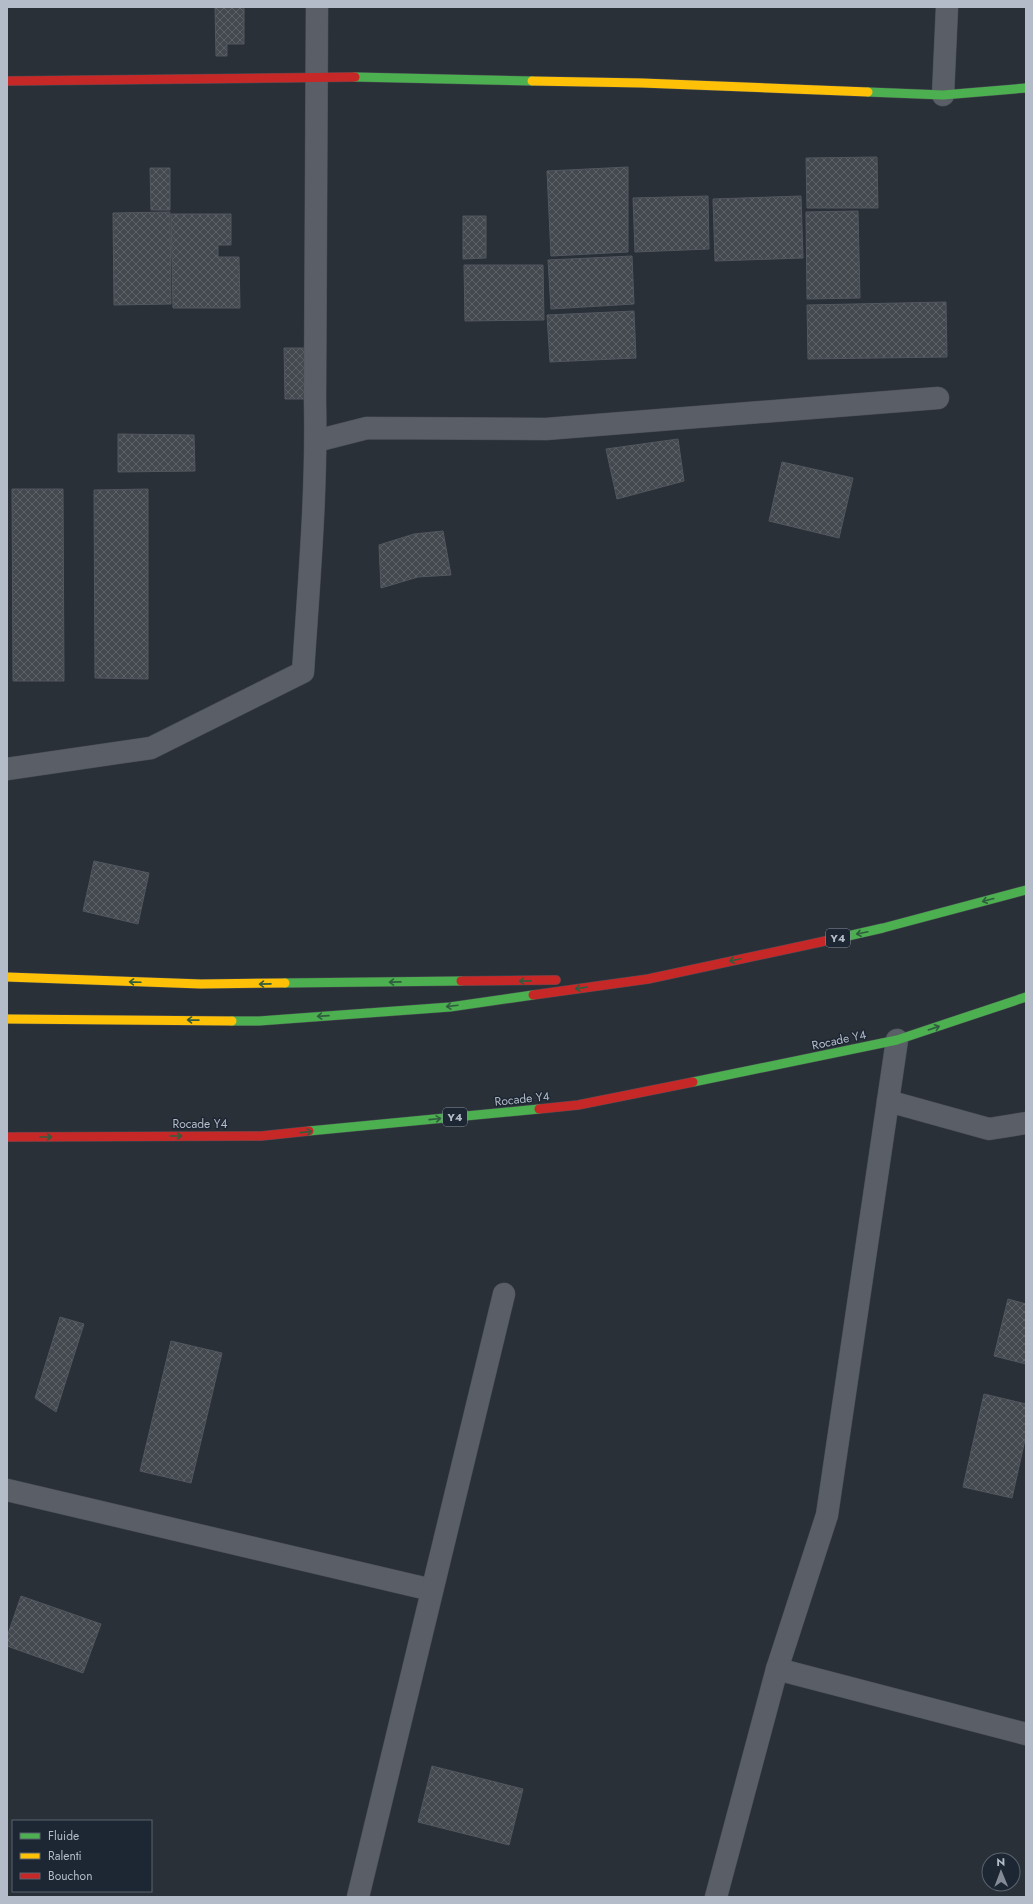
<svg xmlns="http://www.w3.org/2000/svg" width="1033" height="1904" font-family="Jost,sans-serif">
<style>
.building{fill:url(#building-cross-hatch);stroke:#52575f}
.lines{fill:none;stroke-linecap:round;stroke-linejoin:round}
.street-casing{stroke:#484c53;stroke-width:23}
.fast-casing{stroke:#484c53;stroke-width:10}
.slow-casing{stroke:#484c53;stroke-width:10}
.jam-casing{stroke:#484c53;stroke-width:10}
.street{stroke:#5a5e66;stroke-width:22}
.fast{stroke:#4caf50;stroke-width:9}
.slow{stroke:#ffc107;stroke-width:9}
.jam{stroke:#c62828;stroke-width:9}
.oneway{stroke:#305d3f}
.labels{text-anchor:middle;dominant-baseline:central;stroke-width:3;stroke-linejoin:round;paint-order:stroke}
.shield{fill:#1d2633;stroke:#878f9c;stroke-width:1}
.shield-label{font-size:11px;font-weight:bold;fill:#b4bcc9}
.street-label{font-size:12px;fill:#b4bcc9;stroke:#1d2633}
</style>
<defs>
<pattern id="building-cross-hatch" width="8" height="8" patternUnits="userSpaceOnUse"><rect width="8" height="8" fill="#444950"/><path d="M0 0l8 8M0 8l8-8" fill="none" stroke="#5d6168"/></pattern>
</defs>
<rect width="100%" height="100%" fill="#2a3038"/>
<g class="building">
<polygon points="215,7 244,7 244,44 227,44 227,56 216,56"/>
<polygon points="877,157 878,208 807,208 806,158"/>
<polygon points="628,167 628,252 551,256 547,171"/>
<polygon points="150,168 170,168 170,210 151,210"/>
<polygon points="708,196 709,249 635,252 633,198"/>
<polygon points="801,196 803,258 715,261 713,199"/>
<polygon points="858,211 860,298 807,299 806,212"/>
<polygon points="170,212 171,304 114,305 113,213"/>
<polygon points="171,214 231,214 231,245 218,245 218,257 239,257 240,308 173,308"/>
<polygon points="463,216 486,216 486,258 463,259"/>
<polygon points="632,256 634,304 551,309 548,260"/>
<polygon points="464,265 543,265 544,320 465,321"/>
<polygon points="946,302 947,357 808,359 807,305"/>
<polygon points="634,311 636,358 550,362 547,315"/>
<polygon points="284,348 311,348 311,399 285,399"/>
<polygon points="118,434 194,435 195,471 118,472"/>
<polygon points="678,439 684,481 617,499 606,449"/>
<polygon points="782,462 853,478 839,538 769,521"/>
<polygon points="12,489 63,489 64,681 13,681"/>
<polygon points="148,489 148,679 95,678 94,490"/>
<polygon points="443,531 451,575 418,577 381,588 379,545 414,534"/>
<polygon points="94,861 149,873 138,924 83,911"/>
<polygon points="1008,1299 1026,1304 1026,1364 994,1356"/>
<polygon points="60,1317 84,1324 56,1412 35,1398"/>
<polygon points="171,1341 222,1353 191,1483 140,1471"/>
<polygon points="984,1394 1026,1404 1026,1435 1012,1498 963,1487"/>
<polygon points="21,1596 101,1624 83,1673 7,1646 7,1637"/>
<polygon points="432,1766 523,1789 509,1845 418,1822"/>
</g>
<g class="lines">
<g class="street-casing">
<g id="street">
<polyline points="943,95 947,7"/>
<polyline points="316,441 367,428 546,429 938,398"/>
<path d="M7,769L151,748L303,672C309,582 317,491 315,400L317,7"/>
<polyline points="888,1101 989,1129 1026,1123"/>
<polyline points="7,1490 432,1590"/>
<polyline points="777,1669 827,1515 897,1040"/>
<polyline points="358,1897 504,1294"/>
<polyline points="716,1897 777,1669 1026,1734"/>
</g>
</g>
<g class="fast-casing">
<g id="fast">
<polyline points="355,77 532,81"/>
<polyline points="868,92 943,95 1026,88"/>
<polyline points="839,938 883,928 1026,890"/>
<polyline points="285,983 461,981"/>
<polyline points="232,1021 259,1021 450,1007 533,995"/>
<polyline points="693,1082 897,1040 1026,997"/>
<polyline points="309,1131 539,1109"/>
</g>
</g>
<g class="slow-casing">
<g id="slow">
<polyline points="532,81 642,83 868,92"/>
<polyline points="7,977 201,984 285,983"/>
<polyline points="7,1019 232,1021"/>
</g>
</g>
<g class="jam-casing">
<g id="jam">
<polyline points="7,81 355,77"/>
<polyline points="461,981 556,980"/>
<polyline points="533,995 648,979 839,938"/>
<polyline points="539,1109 578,1105 693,1082"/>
<polyline points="7,1137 261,1136 309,1131"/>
</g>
</g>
<use href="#street" class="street"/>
<use href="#fast" class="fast"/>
<use href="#slow" class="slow"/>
<use href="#jam" class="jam"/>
</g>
<defs><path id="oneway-shaft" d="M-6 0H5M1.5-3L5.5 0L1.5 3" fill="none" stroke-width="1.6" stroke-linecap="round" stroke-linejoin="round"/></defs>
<g class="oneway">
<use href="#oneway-shaft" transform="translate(988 900) rotate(165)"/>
<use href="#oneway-shaft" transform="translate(862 933) rotate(168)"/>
<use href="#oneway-shaft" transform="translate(735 960) rotate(168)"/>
<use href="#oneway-shaft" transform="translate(525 981) rotate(179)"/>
<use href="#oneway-shaft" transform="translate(135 982) rotate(-178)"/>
<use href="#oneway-shaft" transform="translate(395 982) rotate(179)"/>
<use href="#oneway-shaft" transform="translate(265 984) rotate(179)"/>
<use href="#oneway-shaft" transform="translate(581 988) rotate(172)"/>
<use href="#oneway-shaft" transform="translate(452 1006) rotate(173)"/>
<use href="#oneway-shaft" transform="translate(323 1016) rotate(176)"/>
<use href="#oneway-shaft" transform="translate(193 1020) rotate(-179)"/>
<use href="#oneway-shaft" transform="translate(934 1028) rotate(-19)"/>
<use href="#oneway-shaft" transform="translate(435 1119) rotate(-6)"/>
<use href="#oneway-shaft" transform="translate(306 1132) rotate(-6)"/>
<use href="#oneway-shaft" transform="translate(176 1136)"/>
<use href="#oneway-shaft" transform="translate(46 1137)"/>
</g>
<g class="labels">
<g class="shield">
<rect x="826" y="929" width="24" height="18" rx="3"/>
<rect x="443" y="1108" width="24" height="18" rx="3"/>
</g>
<g class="shield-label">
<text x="838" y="938">Y4</text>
<text x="455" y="1117">Y4</text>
</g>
<g class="street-label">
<text transform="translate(839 1040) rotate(-12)">Rocade Y4</text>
<text transform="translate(522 1099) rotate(-6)">Rocade Y4</text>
<text x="200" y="1124">Rocade Y4</text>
</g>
</g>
<rect width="1033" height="1904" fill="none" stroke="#b4bcc9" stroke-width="16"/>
<rect x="12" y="1820" width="140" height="72" fill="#1d2633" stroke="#59626f"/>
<rect x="20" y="1833" width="20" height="6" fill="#4caf50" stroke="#59626f"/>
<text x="48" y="1840" font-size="12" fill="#b4bcc9">Fluide</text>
<rect x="20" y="1853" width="20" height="6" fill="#ffc107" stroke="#59626f"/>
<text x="48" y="1860" font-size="12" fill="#b4bcc9">Ralenti</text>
<rect x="20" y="1873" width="20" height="6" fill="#c62828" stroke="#59626f"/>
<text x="48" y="1880" font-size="12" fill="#b4bcc9">Bouchon</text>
<g transform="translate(1001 1872) rotate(359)"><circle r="19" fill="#1d2633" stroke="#59626f"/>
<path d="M0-3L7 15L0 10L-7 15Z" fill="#848b96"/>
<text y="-6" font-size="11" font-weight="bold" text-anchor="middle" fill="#b4bcc9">N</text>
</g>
</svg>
